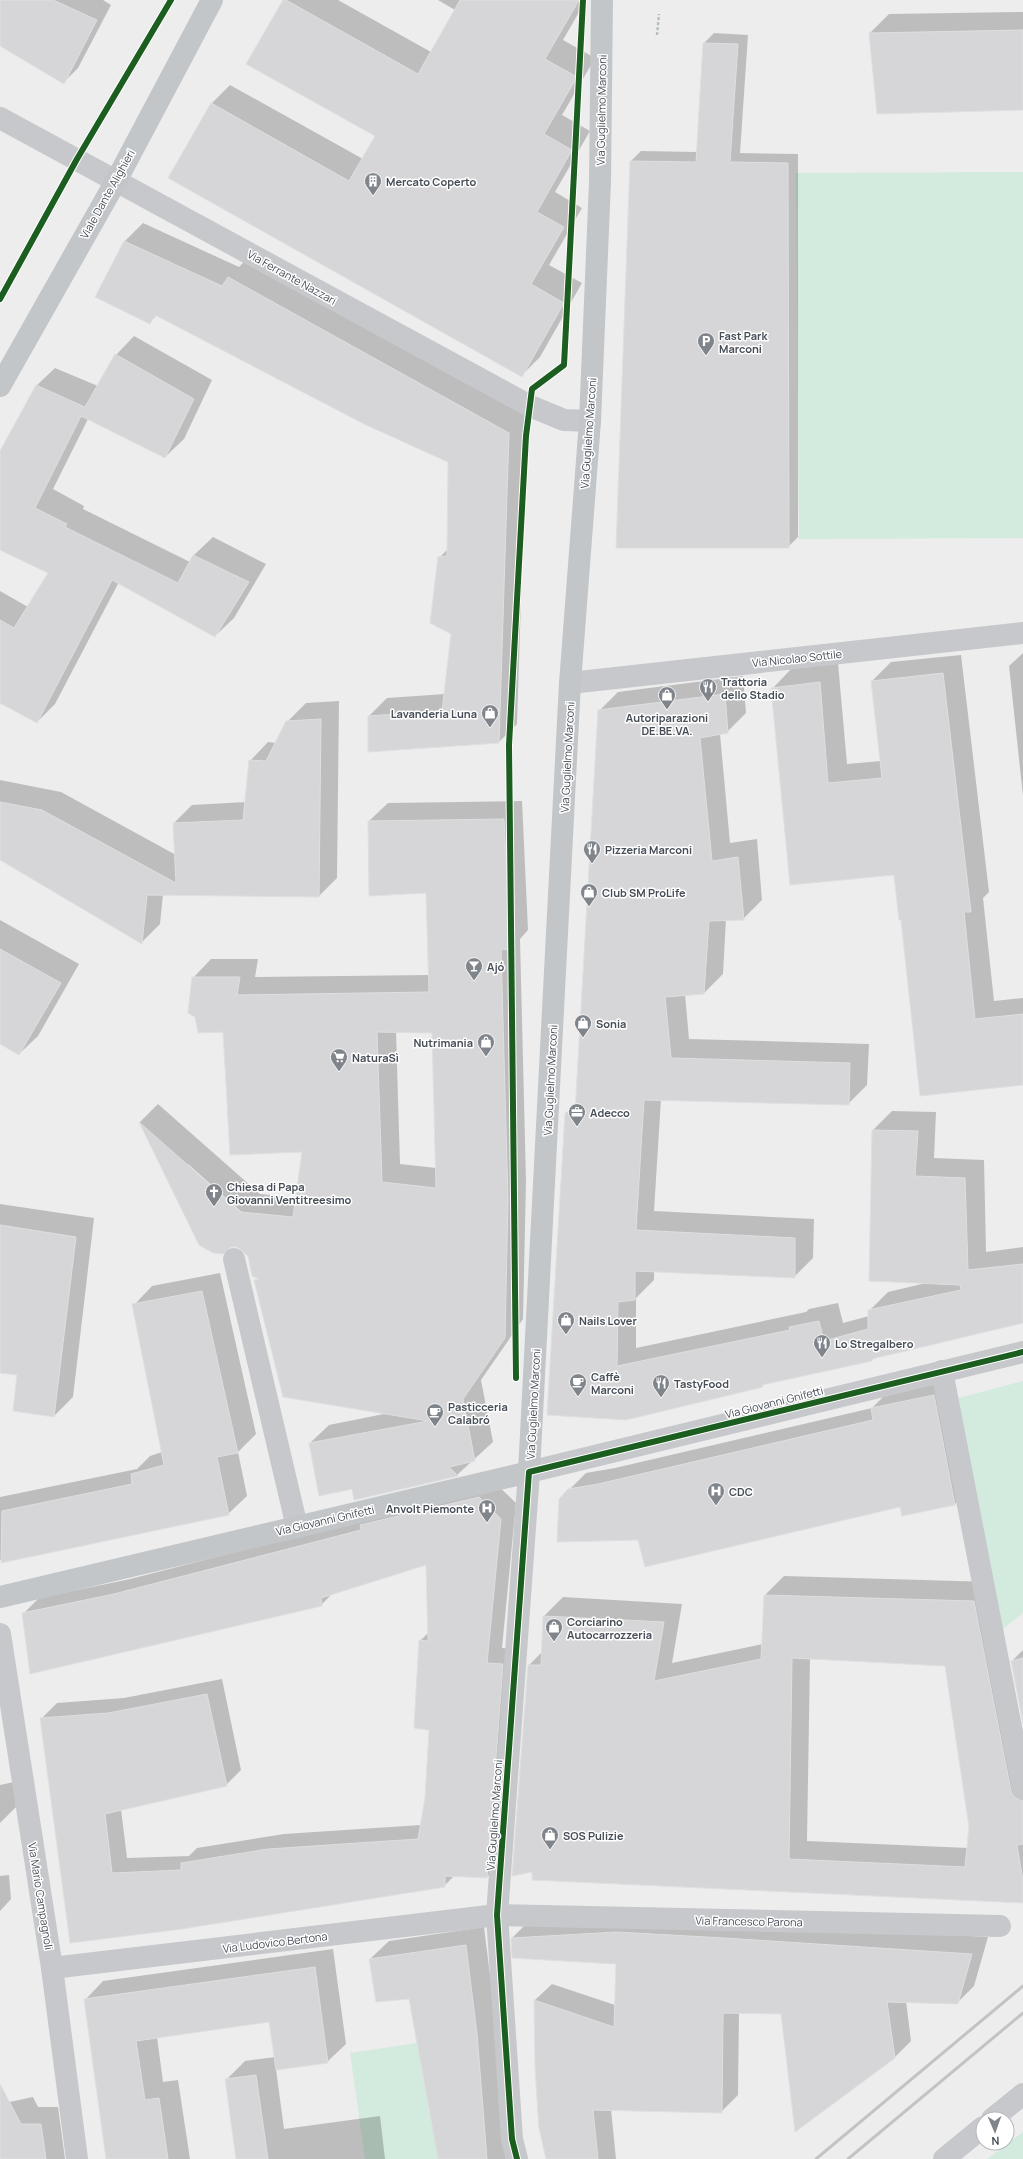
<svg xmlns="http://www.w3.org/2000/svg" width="1023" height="2159" font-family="Manrope,sans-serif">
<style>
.green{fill:#d3ebde}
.shadow{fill:#0003;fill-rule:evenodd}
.building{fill:#d6d6d8;stroke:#dedfe0;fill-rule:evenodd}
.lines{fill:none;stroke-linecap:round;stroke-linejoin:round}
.path{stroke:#b5c0bd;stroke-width:2.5;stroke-dasharray:3 2;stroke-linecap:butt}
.minor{stroke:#c7c8cb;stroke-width:22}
.major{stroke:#c3c6c9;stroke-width:22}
.rail{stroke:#c2c3c5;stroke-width:3}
.cycleway-casing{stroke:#fff;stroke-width:8}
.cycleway{stroke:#1b5e20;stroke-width:6}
.labels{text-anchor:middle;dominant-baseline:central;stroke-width:3;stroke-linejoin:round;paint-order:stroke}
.street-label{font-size:11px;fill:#464d57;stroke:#fff}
.poi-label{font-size:11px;font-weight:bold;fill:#464d57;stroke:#fff;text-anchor:start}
</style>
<rect width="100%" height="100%" fill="#ededed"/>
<g class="green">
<polygon points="1023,172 1023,538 799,539 796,173"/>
<polygon points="1023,1381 1023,1613 998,1633 955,1399"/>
<polygon points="417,2043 438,2159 365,2159 350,2053"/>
<polygon points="1023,2132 1023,2159 987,2159"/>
</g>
<g class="shadow">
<polygon points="0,0 103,0 111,5 78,68 63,83 0,45"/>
<polygon points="284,0 338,0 431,52 455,10 438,0 586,0 563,40 595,58 562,115 590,131 555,192 582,208 549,265 582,283 540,357 521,376 212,103 230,85 363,159 376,136"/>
<polygon points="1023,12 1023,109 870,33 889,14"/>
<polygon points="714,33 748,35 740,153 798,154 798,537 788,547 631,161 641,151 697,152 704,43"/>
<polygon points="143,223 239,267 247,259 527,414 517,724 499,742 369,716 387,698 445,694 452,634 439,558 448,549 449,462 157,315 149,323 97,297 125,241"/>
<polygon points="134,336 212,380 184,439 165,457 88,419 53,489 84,506 83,509 190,562 194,555 213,537 266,564 234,618 215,636 119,582 55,704 37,722 1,702 0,705 0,591 28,607 49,573 0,549 0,453 36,386 55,368 98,386 116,355"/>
<polygon points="1023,653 1023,796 1009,666"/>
<polygon points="961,655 989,892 983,898 994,1001 1023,998 1023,1084 920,1095 902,919 895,874 791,884 773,688 791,669 838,663 847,764 881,761 872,681 891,662"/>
<polygon points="743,676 746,713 727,732 720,734 730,843 757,839 762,900 743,919 726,919 723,974 704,993 685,994 689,1039 869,1044 867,1085 848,1104 661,1099 654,1211 814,1219 813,1258 794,1277 654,1271 654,1280 636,1298 636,1348 806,1312 809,1309 838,1303 843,1323 869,1316 869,1311 888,1292 926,1283 873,1130 892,1111 936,1112 934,1158 984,1160 986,1252 1023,1247 1023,1322 875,1357 872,1360 765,1383 762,1386 626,1419 566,1113 577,1103 599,711 618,692"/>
<polygon points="339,701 337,878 319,896 163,894 160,924 141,943 0,859 0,780 61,792 176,855 174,823 192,805 246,802 250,761 268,742 276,743 287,722 306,703"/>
<path d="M522,801L528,930L520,939L526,1181L523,1319L481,1380L493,1442L457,1475L355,1499L352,1488L310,1443L329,1425L389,1413L255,1281L258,1278L248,1256L238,1246L200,1245L140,1122L158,1104L260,1194L297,1198L303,1151L224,1031L193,978L211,959H258L255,977L430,975L427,892L369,821L388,803ZM396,1031L433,1032L436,1168L400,1164ZM188,1164L245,1215L244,1216L188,1166Z"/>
<polygon points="0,920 79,964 38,1036 19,1054 0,1043"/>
<polygon points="0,1204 94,1218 73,1397 54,1416 18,1374 0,1372"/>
<polygon points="220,1273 256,1434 238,1452 247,1496 228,1514 0,1560 0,1497 137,1469 150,1456 162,1452 134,1305 152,1286"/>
<polygon points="950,1379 971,1487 955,1504 901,1505 639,1539 569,1490 586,1473 615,1468 872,1408 888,1392"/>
<polygon points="494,1482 516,1503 502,1648 518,1649 502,1861 487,1877 455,1875 444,1886 71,1942 41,1719 57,1703 124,1698 222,1679 241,1770 226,1785 121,1809 127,1858 189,1856 197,1848 284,1834 421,1825 426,1799 430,1729 420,1641 429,1632 427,1564 333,1593 321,1605 31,1673 23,1614 39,1598 130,1579 368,1518"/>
<path d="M784,1576L992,1582L1023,1757V1902L533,1879L529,1665L543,1651L544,1616L563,1597L682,1604L672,1663L763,1644L765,1595ZM810,1658L946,1665L970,1826L968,1848L807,1841Z"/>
<polygon points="1023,1650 1023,1718 1012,1661"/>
<polygon points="14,1782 16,1807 0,1823 0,1785"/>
<polygon points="9,1875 11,1899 0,1911 0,1876"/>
<polygon points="635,1916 988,1937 974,1986 957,2003 906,2001 911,2041 894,2058 782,2013 739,2012 738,2095 721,2112 611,2109 616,2159 547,2159 536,2067 535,2000 552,1984 615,2005 617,1963 513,1957 512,1938 529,1921"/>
<polygon points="484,1927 495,2015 507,2159 439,2159 410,1998 370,1959 389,1941"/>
<polygon points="333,1949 346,2044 327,2062 276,2069 284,2129 380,2116 385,2159 237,2159 226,2080 245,2061 275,2057 270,2021 157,2037 163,2082 178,2080 190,2159 107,2159 85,2000 103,1981"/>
<polygon points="33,2097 38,2107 58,2107 65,2159 0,2159 0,2104"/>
</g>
<g class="building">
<polygon points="0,0 53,0 97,20 64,84 0,46"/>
<polygon points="283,0 286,0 418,74 460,0 579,0 545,59 577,77 544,134 572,150 537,212 564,227 531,284 564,303 522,377 168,178 211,103 349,181 375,136 246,64"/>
<polygon points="1023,30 1023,110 877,114 869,33"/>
<polygon points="703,43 738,44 730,162 788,163 789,548 616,548 630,161 696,162"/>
<polygon points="124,241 222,286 228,277 509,433 499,743 368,752 368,716 442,711 451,634 430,623 438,557 447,556 448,462 364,424 155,315 150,324 95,297"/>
<polygon points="115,354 194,399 165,458 81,416 35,508 67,524 65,527 178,583 193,555 249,582 215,637 112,580 37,723 0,703 0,620 14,628 48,573 0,550 0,451 36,385 85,407"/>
<polygon points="943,673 971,912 964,912 975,1019 1023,1014 1023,1085 920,1096 901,920 899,920 894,875 790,885 771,688 820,682 828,783 882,778 871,681"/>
<polygon points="725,694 728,733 700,738 712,861 738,857 744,920 709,921 704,994 665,997 671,1058 850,1063 849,1105 644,1100 636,1230 795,1238 795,1278 635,1271 635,1300 618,1302 617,1366 790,1330 789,1327 819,1321 824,1341 868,1329 868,1310 961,1290 960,1285 869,1281 872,1130 918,1131 915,1176 965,1178 968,1270 1023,1264 1023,1323 872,1359 872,1361 762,1385 763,1387 626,1420 547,1415 565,1113 575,1113 598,710"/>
<polygon points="321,719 319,897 147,895 142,944 0,860 0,802 42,810 176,883 173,823 243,820 249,760 266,761 286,721"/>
<path d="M504,819L510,950L501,949L508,1200L505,1338L463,1399L475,1461L449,1467L458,1476L354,1500L352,1489L319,1496L309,1443L428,1421L283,1397L254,1280L259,1279L252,1276L248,1256L237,1247H231L223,1254L213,1253L199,1245L139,1122L241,1212L293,1217L302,1152L230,1155L223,1032L198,1033L195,1017L188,1013L192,977H240L237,995L429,992L426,893L369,896L368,821ZM377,1032L432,1033L436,1188L382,1182Z"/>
<polygon points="0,949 61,983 19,1055 0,1044"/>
<polygon points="0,1225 76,1237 54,1417 13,1411 17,1375 0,1373"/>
<polygon points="202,1291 238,1453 217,1457 229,1515 1,1563 2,1511 132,1484 131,1474 164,1465 132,1304"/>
<polygon points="934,1395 955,1505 902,1516 900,1507 645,1567 638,1540 557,1542 559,1499 568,1489 598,1484 873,1420 871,1408"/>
<polygon points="479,1497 501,1519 487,1663 503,1664 487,1878 445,1876 445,1887 182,1929 70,1943 40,1718 108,1713 207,1694 227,1786 105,1814 112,1873 181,1870 181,1863 268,1849 418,1839 425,1798 429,1730 414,1728 419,1640 428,1641 426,1565 321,1598 322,1606 30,1674 22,1613 114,1594 361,1530 360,1525"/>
<path d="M764,1595L974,1601L1011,1791L1014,1797L1023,1801V1844L1017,1845L1023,1881V1903L532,1880V1872L512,1876L528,1665H541L543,1616L664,1622L654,1681L761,1659ZM792,1658L945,1666L969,1827L965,1867L789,1859Z"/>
<polygon points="1023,1658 1023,1723 1011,1661"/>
<polygon points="617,1932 724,1938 972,1954 958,2004 887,2002 895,2058 795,2132 781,2014 723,2013 722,2113 593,2110 598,2159 546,2159 539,2128 535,2067 534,2000 614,2027 616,1964 512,1958 511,1938"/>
<polygon points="466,1945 477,2034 487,2159 438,2159 409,1999 376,2002 369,1959"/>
<polygon points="315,1967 328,2063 276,2070 269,2022 136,2041 145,2100 159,2098 168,2159 106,2159 84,1999"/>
<polygon points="256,2075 268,2159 236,2159 225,2079"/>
<polygon points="0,2084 21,2124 41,2124 46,2159 0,2159"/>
</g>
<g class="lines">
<polyline class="path" points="657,35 659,14"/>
<g class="minor">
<polyline points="0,118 530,406 564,420 590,421"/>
<polyline points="570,683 1023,633"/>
<polyline points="234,1259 297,1527"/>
<polyline points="942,1371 1023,1789"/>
<polyline points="0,1634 52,1968 77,2159"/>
<polyline points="52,1968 497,1915 1000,1926"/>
<polyline points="992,2119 1023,2094"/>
<polyline points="517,2159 512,2139 497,1915 529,1472 1023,1352"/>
<polyline points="944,2159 983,2127"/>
</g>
<g class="major">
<polyline points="0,386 116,181 212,0"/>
<polyline points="0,1597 529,1472 570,683 590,421 600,182 602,0"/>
</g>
<g class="rail">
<polyline points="816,2159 1023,1986"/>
<polyline points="848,2159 1023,2013"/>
</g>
<g class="cycleway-casing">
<g id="cycleway">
<polyline points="0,299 77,159 171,0"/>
<polyline points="516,1378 509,745 526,436 532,389 564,365 583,0"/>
<polyline points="517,2159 512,2139 497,1915 529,1472 1023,1352"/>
</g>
</g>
<use href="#cycleway" class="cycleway"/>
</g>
<defs>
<g id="building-pin" transform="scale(0.9)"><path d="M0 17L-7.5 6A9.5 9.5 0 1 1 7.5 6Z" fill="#80858c" stroke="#fff"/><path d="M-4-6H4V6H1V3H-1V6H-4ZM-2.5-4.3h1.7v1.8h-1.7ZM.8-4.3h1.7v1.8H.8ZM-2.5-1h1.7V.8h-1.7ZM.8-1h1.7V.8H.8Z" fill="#fff"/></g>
<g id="parking-pin" transform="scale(0.9)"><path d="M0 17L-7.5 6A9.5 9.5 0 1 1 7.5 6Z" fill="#80858c" stroke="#fff"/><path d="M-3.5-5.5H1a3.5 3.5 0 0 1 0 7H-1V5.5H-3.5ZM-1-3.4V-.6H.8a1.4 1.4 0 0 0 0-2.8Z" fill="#fff"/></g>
<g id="restaurant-pin" transform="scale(0.9)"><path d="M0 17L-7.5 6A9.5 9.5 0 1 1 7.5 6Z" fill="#80858c" stroke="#fff"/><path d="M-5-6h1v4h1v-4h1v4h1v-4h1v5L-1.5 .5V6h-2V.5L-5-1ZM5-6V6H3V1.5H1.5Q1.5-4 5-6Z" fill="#fff"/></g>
<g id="shop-pin" transform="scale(0.9)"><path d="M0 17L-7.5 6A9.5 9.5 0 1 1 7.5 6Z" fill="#80858c" stroke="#fff"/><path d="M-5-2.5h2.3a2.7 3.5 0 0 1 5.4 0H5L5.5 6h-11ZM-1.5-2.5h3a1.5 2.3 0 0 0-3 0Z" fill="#fff"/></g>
<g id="bar-pin" transform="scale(0.9)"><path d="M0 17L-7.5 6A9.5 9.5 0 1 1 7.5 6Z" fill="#80858c" stroke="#fff"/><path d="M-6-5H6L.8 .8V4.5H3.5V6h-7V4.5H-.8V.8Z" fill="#fff"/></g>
<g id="supermarket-pin" transform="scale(0.9)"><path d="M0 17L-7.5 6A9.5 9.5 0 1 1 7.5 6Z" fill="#80858c" stroke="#fff"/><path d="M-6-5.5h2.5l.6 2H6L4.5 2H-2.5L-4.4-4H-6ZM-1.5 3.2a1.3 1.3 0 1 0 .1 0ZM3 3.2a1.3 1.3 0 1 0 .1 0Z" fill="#fff"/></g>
<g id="office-pin" transform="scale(0.9)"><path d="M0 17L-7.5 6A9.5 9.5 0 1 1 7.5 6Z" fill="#80858c" stroke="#fff"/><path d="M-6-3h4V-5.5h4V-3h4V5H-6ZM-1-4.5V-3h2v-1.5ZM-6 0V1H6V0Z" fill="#fff"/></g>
<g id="church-pin" transform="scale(0.9)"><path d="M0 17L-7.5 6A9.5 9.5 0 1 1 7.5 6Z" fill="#80858c" stroke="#fff"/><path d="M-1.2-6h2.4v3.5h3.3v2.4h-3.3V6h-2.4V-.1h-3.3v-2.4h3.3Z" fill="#fff"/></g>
<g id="cafe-pin" transform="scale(0.9)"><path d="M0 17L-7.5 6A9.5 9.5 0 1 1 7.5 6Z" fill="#80858c" stroke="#fff"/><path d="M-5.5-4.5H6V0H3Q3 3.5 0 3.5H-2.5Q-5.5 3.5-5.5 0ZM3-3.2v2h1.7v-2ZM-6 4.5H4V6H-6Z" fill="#fff"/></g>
<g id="hospital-pin" transform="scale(0.9)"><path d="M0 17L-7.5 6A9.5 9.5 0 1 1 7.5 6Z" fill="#80858c" stroke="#fff"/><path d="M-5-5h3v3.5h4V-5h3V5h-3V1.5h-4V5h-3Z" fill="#fff"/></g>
</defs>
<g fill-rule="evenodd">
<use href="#building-pin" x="373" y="181"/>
<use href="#parking-pin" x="706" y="341"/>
<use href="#restaurant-pin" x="708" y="687"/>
<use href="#shop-pin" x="667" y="695"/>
<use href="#shop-pin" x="490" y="713"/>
<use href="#restaurant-pin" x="592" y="849"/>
<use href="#shop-pin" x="589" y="892"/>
<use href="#bar-pin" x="474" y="966"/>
<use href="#shop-pin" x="583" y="1023"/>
<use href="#shop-pin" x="486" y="1042"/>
<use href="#supermarket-pin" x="339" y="1057"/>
<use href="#office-pin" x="577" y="1112"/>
<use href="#church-pin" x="214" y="1192"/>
<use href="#shop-pin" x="566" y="1320"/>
<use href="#restaurant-pin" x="822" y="1343"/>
<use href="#cafe-pin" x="578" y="1382"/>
<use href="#restaurant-pin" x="661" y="1383"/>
<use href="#cafe-pin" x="435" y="1412"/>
<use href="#hospital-pin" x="716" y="1491"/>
<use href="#hospital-pin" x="487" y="1508"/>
<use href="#shop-pin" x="554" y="1627"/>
<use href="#shop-pin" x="550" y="1835"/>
</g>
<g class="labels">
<g class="street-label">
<text transform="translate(601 110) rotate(-89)">Via Guglielmo Marconi</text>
<text transform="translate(107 194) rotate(-61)">Viale Dante Alighieri</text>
<text transform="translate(292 277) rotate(29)">Via Ferrante Nazzari</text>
<text transform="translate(588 433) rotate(-86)">Via Guglielmo Marconi</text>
<text transform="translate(797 658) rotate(-6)">Via Nicolao Sottile</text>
<text transform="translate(567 757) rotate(-87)">Via Guglielmo Marconi</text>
<text transform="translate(550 1080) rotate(-87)">Via Guglielmo Marconi</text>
<text transform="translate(774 1402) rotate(-14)">Via Giovanni Gnifetti</text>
<text transform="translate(533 1404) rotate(-87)">Via Guglielmo Marconi</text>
<text transform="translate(325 1520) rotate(-13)">Via Giovanni Gnifetti</text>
<text transform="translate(494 1815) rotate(-86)">Via Guglielmo Marconi</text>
<text transform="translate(41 1896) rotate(81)">Via Mario Campagnoli</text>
<text transform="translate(749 1921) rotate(1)">Via Francesco Parona</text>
<text transform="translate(275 1942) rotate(-7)">Via Ludovico Bertona</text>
</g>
<g class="poi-label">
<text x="386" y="181">Mercato Coperto</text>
<text x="719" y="335">Fast Park<tspan x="719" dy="13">Marconi</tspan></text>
<text x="721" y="681">Trattoria<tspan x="721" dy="13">dello Stadio</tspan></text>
<text x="477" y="713" text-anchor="end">Lavanderia Luna</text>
<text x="667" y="717" text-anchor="middle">Autoriparazioni<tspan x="667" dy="13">DE.BE.VA.</tspan></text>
<text x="605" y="849">Pizzeria Marconi</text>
<text x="602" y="892">Club SM ProLife</text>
<text x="487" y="966">Ajó</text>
<text x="596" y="1023">Sonia</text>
<text x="473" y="1042" text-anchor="end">Nutrimania</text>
<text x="352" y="1057">NaturaSì</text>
<text x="590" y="1112">Adecco</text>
<text x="227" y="1186">Chiesa di Papa<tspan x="227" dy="13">Giovanni Ventitreesimo</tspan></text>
<text x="579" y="1320">Nails Lover</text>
<text x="835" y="1343">Lo Stregalbero</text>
<text x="591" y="1376">Caffè<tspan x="591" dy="13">Marconi</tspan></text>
<text x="674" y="1383">TastyFood</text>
<text x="448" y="1406">Pasticceria<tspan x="448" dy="13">Calabró</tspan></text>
<text x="729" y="1491">CDC</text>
<text x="474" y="1508" text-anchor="end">Anvolt Piemonte</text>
<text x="567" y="1621">Corciarino<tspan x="567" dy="13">Autocarrozzeria</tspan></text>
<text x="563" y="1835">SOS Pulizie</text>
</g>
</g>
<g transform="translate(995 2131) rotate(178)"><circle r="19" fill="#ffffff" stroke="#b5b8bc"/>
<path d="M0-3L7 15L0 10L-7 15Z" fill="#80858c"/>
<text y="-6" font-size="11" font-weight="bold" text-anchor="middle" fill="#464d57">N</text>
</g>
</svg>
